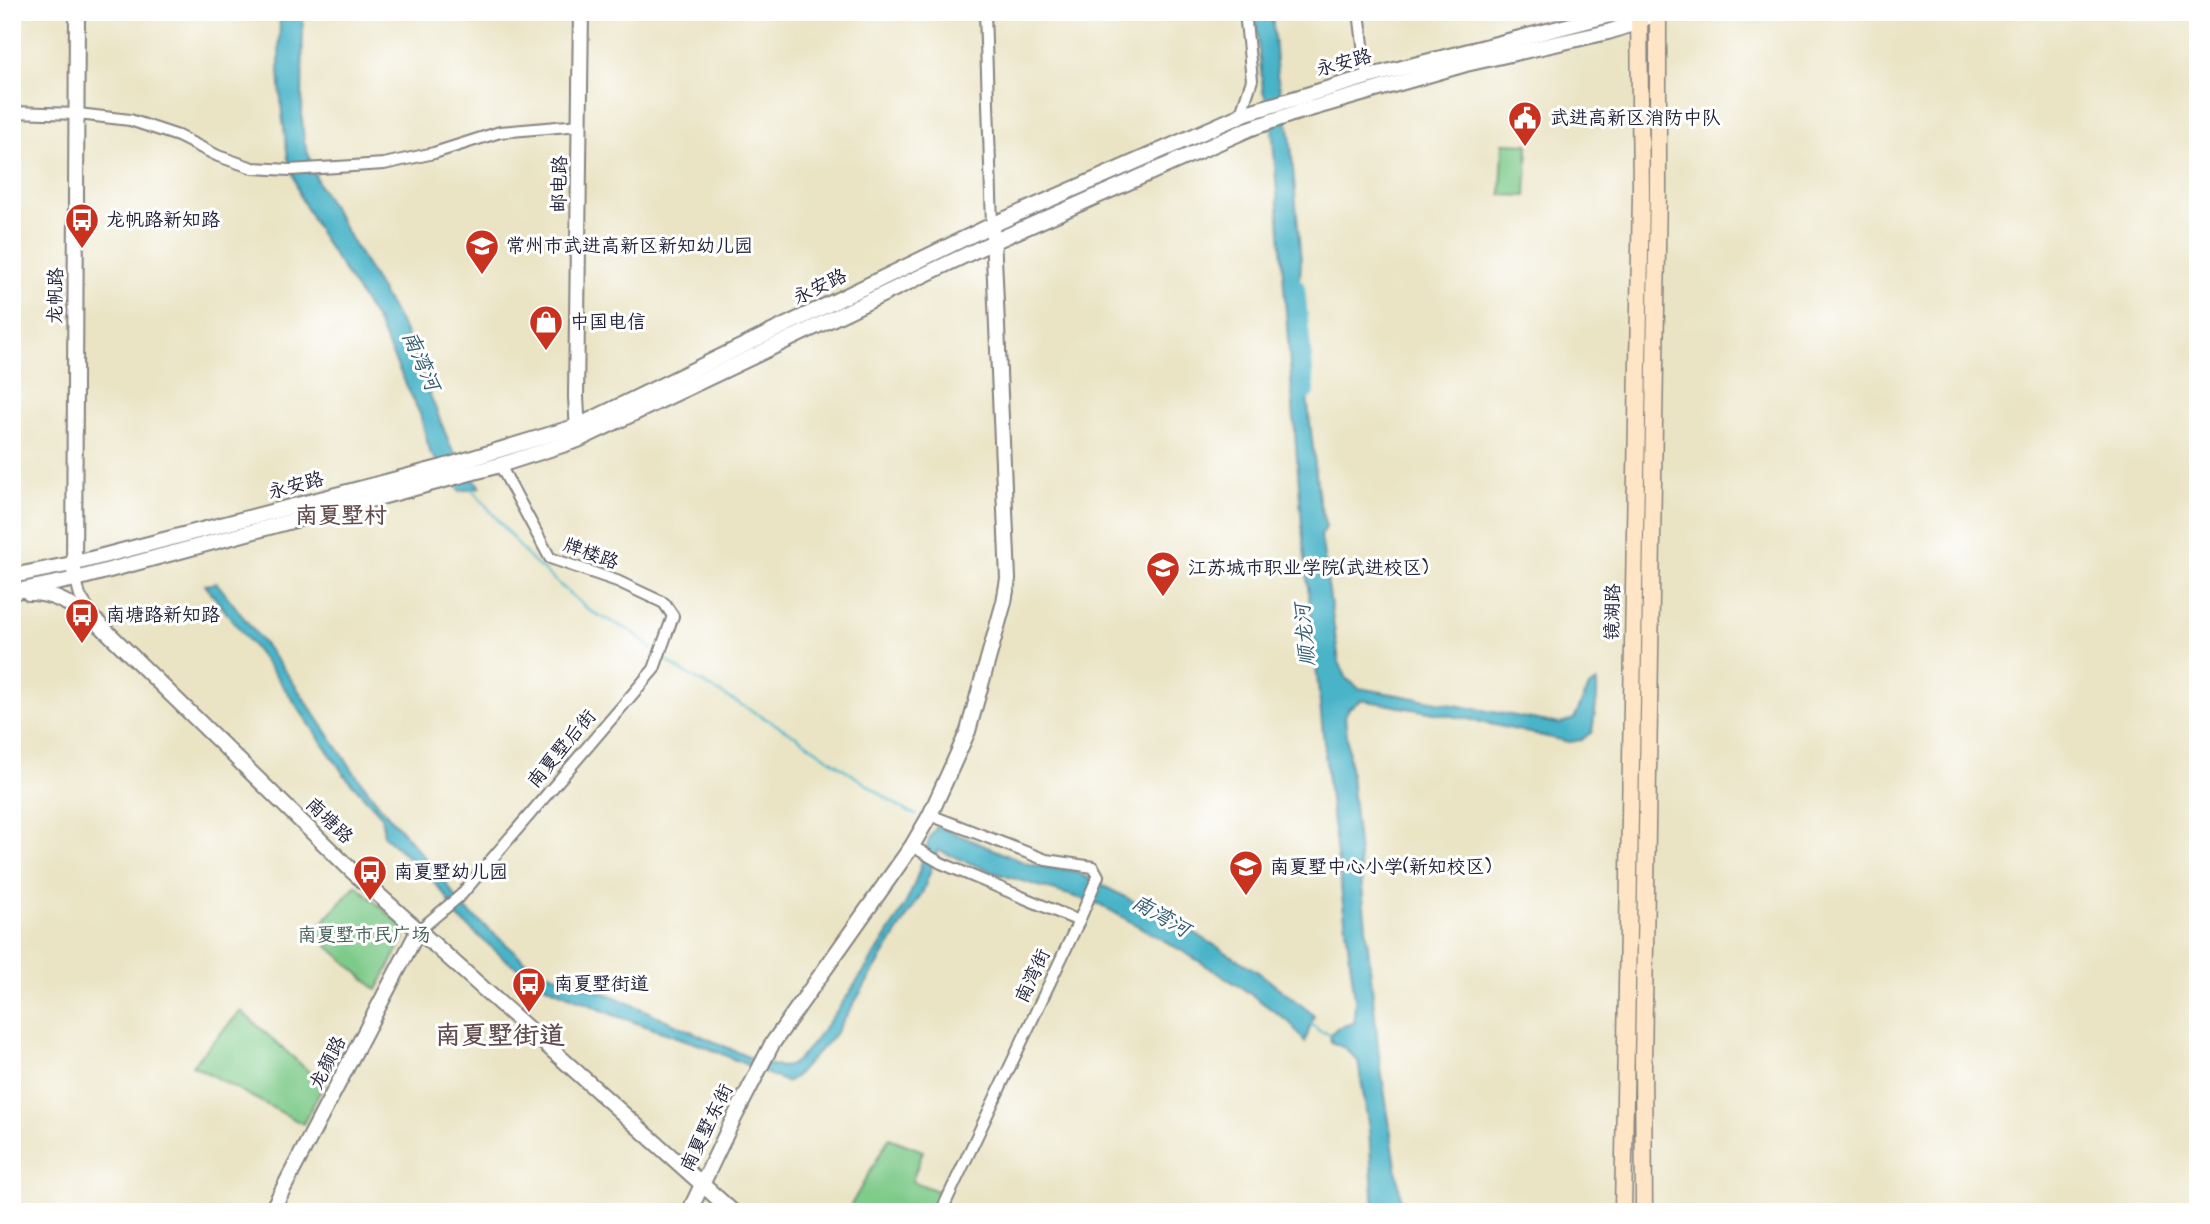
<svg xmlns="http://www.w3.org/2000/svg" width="2210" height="1224" font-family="'Architects Daughter','LXGW WenKai TC',sans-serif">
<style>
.green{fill:#7eca89;stroke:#507662;stroke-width:2}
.water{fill:#4ab4c8;stroke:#366b82;stroke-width:2}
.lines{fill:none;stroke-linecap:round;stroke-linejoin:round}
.stream{stroke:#4ab4c8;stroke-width:2.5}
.river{stroke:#4ab4c8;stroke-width:18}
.minor-casing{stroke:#868380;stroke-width:14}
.tertiary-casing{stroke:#868380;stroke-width:18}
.secondary-casing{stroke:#868380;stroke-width:19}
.minor{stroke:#fff;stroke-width:10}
.tertiary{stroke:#fff;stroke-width:14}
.secondary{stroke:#fee5c5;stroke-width:16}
.labels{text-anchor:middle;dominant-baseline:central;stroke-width:6;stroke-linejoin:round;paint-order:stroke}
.street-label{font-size:19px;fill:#22223b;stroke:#fff}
.poi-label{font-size:19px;fill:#22223b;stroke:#fff;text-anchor:start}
.park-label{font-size:19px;fill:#425d56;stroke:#fff}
.water-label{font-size:21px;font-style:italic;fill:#325c73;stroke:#fff}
.quarter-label{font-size:23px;font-weight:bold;fill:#634e4f;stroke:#fff}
.district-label{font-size:26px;font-weight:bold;fill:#634e4f;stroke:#fff}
</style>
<rect width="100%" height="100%" fill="#fff"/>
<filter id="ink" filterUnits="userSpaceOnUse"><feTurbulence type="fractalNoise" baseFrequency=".0143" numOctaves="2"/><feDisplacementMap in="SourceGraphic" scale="14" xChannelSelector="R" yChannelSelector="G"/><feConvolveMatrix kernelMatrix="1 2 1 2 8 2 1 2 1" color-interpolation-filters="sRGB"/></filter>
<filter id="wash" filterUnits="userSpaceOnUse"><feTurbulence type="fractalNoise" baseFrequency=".00686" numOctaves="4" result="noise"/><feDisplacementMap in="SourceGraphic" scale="28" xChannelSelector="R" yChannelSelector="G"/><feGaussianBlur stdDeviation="1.57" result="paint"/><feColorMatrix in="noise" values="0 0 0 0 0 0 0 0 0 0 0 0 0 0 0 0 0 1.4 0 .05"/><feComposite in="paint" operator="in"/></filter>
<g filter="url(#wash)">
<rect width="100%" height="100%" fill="#eae4c5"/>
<g class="green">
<polygon points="1503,143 1528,144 1526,196 1501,195"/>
<polygon points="356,885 402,926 404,939 377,990 313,933"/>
<polygon points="241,1011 324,1085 303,1124 192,1065"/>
<polygon points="889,1138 923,1151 912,1181 940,1192 931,1212 847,1212"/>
</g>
<g class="water">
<polygon points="280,12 303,12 302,118 304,141 318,183 403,328 451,447 480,487 460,491 430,452 420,414 376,320 322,237 300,196 288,158 282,114 279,71"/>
<polygon points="1255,12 1272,12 1277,75 1290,134 1301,261 1298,319 1319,500 1326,527 1321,536 1339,662 1347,679 1359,688 1560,724 1574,719 1589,687 1597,682 1597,698 1592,732 1581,740 1569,742 1468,719 1362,700 1349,708 1345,716 1379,1056 1403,1212 1374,1212 1369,1129 1358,1061 1345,1048 1331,1042 1330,1035 1337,1028 1354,1023 1355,1000 1329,791 1303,539 1271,113 1263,91"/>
<path d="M217,583L288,675L354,772L385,812L441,876L462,906L530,965L538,969L615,997L757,1061C766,1063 778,1069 788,1066C808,1061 888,936 901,912C914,890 922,862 930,837L937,826L1028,864L1074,871L1190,930L1258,972L1314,1015L1305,1042L1289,1022L1242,988L1184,952L1099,904L992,872L938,850L923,891L835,1034L795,1077L786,1082L706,1047L611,1014L548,987L506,960L456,916L446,896L427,874L384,836L381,815L346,777L276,676L205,585Z"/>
</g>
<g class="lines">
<g class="stream">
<polyline points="470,486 529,558 590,611 633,632 652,649"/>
<polyline points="666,660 675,667 796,736 904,810 916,815"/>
<polyline points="1310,1022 1319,1031 1334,1035"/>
</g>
<polyline class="river" points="1296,287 1306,391"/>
</g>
</g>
<g filter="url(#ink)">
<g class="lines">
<g class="minor-casing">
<g id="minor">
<polyline points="985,12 992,225"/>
<polyline points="1359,12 1367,77"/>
<polyline points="12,112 78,114 130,120 178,136 218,156 253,168 290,170 384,164 434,153 500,132 580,125"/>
<polyline points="1240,116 1252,80 1245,12"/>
<polyline points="76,579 80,596 94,617"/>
<polyline points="930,815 1046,860 1093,867 1098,876 1079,921"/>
<polyline points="912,846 941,863 1079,921 941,1212"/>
<polyline points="418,931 461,895 654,669 673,616 664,603 617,581 550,558 500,465"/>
</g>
</g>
<g class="tertiary-casing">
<g id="tertiary">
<polyline points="578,432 576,397 581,12"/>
<polyline points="74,571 77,12"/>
<polyline points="12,576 72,564 443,467 578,426 992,225 1246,113 1367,77 1610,15 1638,12"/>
<polyline points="12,592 76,579 500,465 578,440 993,242 1249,129 1292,114 1466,64 1608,32 1639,22 1656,12"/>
<path d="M29,593C54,592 76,608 97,622L352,871L733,1212"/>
<polyline points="271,1212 418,931"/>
<polyline points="689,1212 729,1128 772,1044 912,846 930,815 968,731 1004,602 1008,579 993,234"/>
</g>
</g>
<g class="secondary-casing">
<g id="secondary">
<polyline points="1623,1212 1641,193 1639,12"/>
<polyline points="1644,1212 1643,1061 1658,191 1658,12"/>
</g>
</g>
<use href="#minor" class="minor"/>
<use href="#tertiary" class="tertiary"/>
<use href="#secondary" class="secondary"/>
</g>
</g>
<defs>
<g id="civic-pin" transform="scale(1.75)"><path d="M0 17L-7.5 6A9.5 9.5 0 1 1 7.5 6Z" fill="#c8321e" stroke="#fff"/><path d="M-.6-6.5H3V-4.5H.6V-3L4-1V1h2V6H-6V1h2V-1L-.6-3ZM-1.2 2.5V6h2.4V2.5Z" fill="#fff"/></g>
<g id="bus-pin" transform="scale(1.75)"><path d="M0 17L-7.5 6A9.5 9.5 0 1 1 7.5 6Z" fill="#c8321e" stroke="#fff"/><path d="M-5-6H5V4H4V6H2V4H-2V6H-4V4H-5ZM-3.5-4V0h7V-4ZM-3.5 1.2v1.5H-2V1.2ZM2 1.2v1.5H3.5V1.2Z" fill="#fff"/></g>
<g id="school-pin" transform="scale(1.75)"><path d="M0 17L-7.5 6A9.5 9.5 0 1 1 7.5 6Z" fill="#c8321e" stroke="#fff"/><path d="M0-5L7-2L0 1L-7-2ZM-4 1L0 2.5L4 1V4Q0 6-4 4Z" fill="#fff"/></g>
<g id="shop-pin" transform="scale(1.75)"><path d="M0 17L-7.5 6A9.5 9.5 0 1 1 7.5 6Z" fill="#c8321e" stroke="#fff"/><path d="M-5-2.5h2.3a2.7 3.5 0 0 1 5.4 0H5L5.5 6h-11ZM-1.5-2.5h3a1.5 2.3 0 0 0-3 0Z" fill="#fff"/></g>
</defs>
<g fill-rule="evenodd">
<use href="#civic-pin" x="1525" y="118"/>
<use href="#bus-pin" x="82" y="220"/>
<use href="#school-pin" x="482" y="246"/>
<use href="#shop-pin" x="546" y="322"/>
<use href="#school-pin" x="1163" y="568"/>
<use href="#bus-pin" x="82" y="615"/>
<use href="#school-pin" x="1246" y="867"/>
<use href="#bus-pin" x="370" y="872"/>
<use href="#bus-pin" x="529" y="984"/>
</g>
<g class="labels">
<g class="street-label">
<text transform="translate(1344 63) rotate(-15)">永安路</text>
<text transform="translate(560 184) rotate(-89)">邮电路</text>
<text transform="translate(820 287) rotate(-26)">永安路</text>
<text transform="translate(56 296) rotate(-89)">龙帆路</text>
<text transform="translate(296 486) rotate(-15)">永安路</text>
<text transform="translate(591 554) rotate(20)">牌楼路</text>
<text transform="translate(1613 612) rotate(-89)">镜湖路</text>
<text transform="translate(562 749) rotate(-50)">南夏墅后街</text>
<text transform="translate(329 821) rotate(44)">南塘路</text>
<text transform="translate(1033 976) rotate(-65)">南湾街</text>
<text transform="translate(328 1063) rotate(-63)">龙颜路</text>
<text transform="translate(707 1128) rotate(-64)">南夏墅东街</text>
</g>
<g class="poi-label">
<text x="1550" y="118">武进高新区消防中队</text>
<text x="106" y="220">龙帆路新知路</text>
<text x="506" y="246">常州市武进高新区新知幼儿园</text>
<text x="570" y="322">中国电信</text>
<text x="1188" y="568">江苏城市职业学院(武进校区)</text>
<text x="106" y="615">南塘路新知路</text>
<text x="1270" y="867">南夏墅中心小学(新知校区)</text>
<text x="394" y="872">南夏墅幼儿园</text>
<text x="554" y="984">南夏墅街道</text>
</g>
<g class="park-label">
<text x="364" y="935">南夏墅市民广场</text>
</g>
<g class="water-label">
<text transform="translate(421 361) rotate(66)">南湾河</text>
<text transform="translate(1305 635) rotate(-95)">顺龙河</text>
<text transform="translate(1161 916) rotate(30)">南湾河</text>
</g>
<g class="quarter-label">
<text x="341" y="516">南夏墅村</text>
</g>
<g class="district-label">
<text x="500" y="1036">南夏墅街道</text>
</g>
</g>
<rect width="2210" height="1224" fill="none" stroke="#fff" stroke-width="42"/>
</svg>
